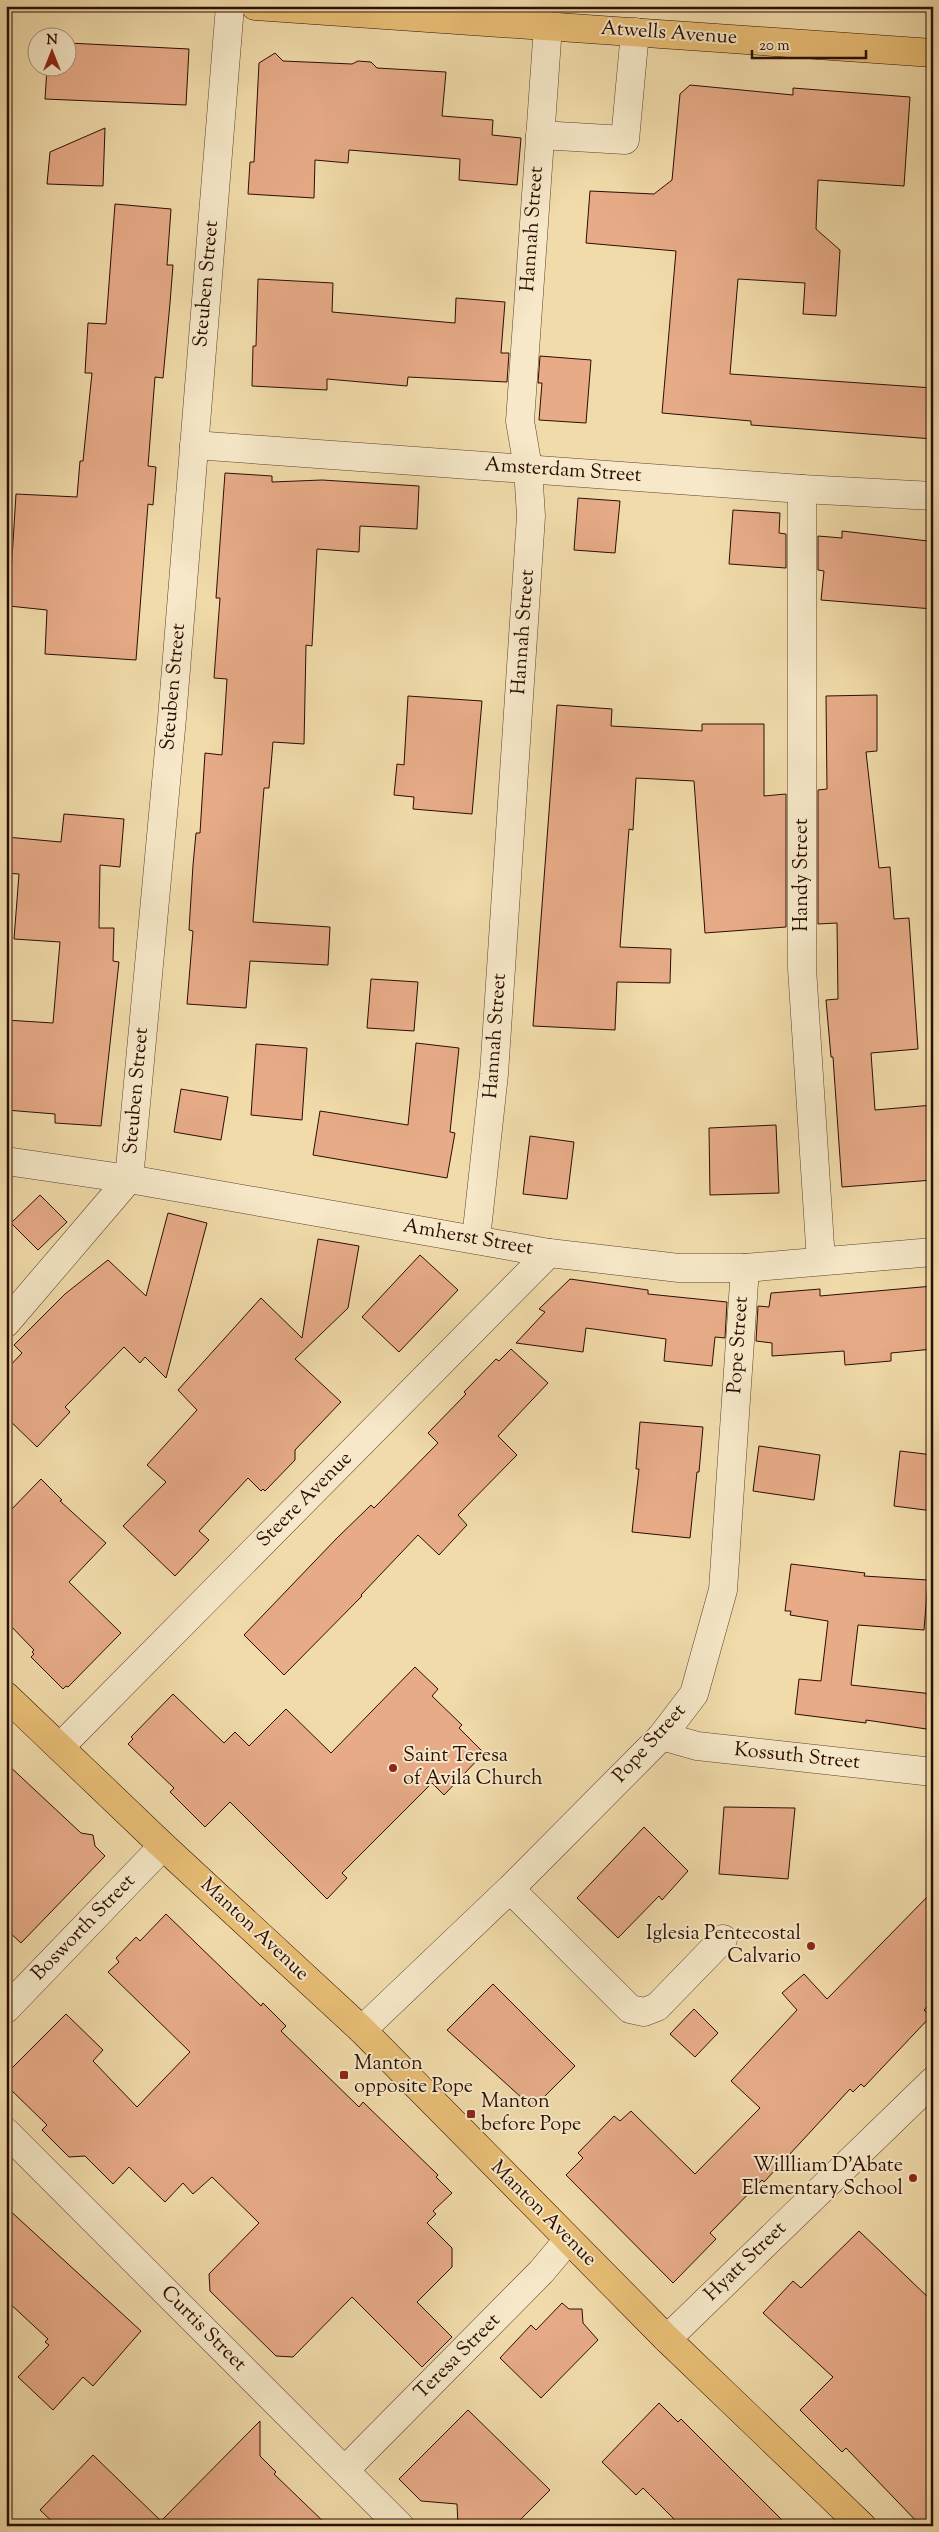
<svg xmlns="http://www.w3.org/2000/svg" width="939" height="2532" font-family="'Sorts Mill Goudy',serif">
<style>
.building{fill:#e7ab88;stroke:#2b0d03}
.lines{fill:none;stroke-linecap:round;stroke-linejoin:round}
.minor-casing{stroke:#5c402d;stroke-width:29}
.major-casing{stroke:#2b0d03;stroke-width:29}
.minor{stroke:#f6e8c8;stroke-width:28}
.major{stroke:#e8be75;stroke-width:28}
.poi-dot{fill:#8f2418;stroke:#f6e8c8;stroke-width:2}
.labels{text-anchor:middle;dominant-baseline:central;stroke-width:4;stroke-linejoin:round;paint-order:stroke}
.street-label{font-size:20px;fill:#2b0d03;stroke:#f6e8c8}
.poi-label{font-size:20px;fill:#2b0d03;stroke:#f6e8c8;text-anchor:start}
</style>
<rect width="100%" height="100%" fill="#f1dbaa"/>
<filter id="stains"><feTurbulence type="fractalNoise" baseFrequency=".004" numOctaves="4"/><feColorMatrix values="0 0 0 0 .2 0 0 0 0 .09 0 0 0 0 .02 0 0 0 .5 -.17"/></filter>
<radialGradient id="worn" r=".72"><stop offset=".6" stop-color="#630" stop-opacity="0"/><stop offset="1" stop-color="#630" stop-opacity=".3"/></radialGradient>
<g class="building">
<polygon points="68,43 189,49 186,105 45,99 47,68 68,68"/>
<polygon points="275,53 283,61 352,64 358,61 371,62 377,68 446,72 442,116 493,120 492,135 521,138 517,185 459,180 460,159 349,150 348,163 315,160 314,198 248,194 250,162 254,162 259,63"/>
<polygon points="690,85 793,95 793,88 910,97 904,186 818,180 816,229 840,250 836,316 803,314 805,283 738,279 730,374 933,388 933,439 751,425 751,421 662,413 676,251 586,243 590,191 654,194 672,180 680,94"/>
<polygon points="105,128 103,186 47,184 50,152"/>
<polygon points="115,204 171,209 167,265 173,265 170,303 163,378 155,377 148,466 156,467 153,505 148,504 136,660 45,654 47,610 9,606 16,494 77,497 80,461 83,461 92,373 85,373 88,323 106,324"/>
<polygon points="258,279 333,283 332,312 455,323 456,298 505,302 501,353 509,353 507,382 408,377 407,386 327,379 327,390 252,386 253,346 256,346"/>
<polygon points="540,356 591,360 586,423 539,420 542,383 538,383"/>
<polygon points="225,473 272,476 272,482 322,480 419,486 417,529 360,526 359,552 317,549 312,646 306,645 304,744 273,742 269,788 264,788 253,922 330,927 328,965 250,961 246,1008 187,1004 193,931 189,930 193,865 196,833 200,833 205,753 222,755 227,679 214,678 220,598 216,598"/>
<polygon points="578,498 620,501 615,553 574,550"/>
<polygon points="733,510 780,513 779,533 786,534 786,568 729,564"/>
<polygon points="842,531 928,541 927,545 933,546 933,609 821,600 824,571 818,570 818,536 842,538"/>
<polygon points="877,695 877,751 866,752 879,868 890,867 894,919 909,918 918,1049 871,1053 875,1110 933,1105 933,1180 842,1187 833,1057 831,1057 826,1000 838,999 837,923 818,924 818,790 827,789 826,696"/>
<polygon points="408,696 482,701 472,814 413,809 414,797 394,795 397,764 404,765"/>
<polygon points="557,705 612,709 611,726 702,731 702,724 764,724 764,796 786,794 786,927 705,933 694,781 636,778 633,830 629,829 620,947 671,949 670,983 617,982 615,1030 533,1026"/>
<polygon points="64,814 124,819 120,867 100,865 99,928 114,928 113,961 119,962 101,1126 55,1123 55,1114 6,1110 6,1020 53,1023 60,942 14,939 19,874 6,873 6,837 61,842"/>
<polygon points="371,979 418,982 414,1031 367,1028"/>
<polygon points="416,1043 459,1048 450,1132 455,1133 447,1178 313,1155 320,1111 408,1125"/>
<polygon points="256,1044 307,1048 302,1120 251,1115"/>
<polygon points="181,1089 228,1097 221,1140 174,1132"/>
<polygon points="776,1125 779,1193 710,1195 709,1128"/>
<polygon points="530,1136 574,1142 567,1199 523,1194"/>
<polygon points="40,1195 67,1222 38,1250 11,1223"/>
<polygon points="168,1213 207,1223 166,1378 145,1357 140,1363 124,1347 65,1407 70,1412 37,1447 6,1417 6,1370 22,1353 14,1345 65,1294 108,1260 146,1296"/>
<polygon points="318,1239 359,1246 348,1308 295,1359 341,1402 295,1450 295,1460 265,1491 263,1489 261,1491 248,1478 199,1531 209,1540 175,1576 123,1526 166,1482 147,1465 197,1410 178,1390 261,1298 302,1338"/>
<polygon points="420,1255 458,1290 399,1352 362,1317"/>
<polygon points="570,1279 648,1290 648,1294 727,1302 725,1338 715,1337 712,1366 664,1361 666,1339 586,1328 583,1352 516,1343 545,1312 539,1309"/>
<polygon points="933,1286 933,1349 891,1353 891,1361 845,1365 844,1351 772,1356 772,1343 756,1341 758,1306 769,1307 771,1293 820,1289 820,1296"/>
<polygon points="511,1349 548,1383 498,1436 517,1455 458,1515 467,1525 439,1555 418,1535 361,1595 362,1596 284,1675 244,1635 336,1539 371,1505 374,1508 438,1443 428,1433 466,1394 464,1392 496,1359 499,1361"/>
<polygon points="640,1422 703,1427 699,1472 697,1472 690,1538 632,1532 639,1469 636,1469"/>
<polygon points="759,1446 820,1455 814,1500 753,1491"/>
<polygon points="900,1451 933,1455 933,1511 894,1506"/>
<polygon points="41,1479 62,1500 60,1501 106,1543 69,1582 121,1633 68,1687 66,1686 63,1689 31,1657 34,1654 32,1652 34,1650 6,1621 6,1515"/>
<polygon points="791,1564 865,1573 864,1576 928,1580 924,1630 858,1625 851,1685 933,1694 933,1730 866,1720 866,1723 795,1714 799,1679 821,1681 828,1621 790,1615 791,1611 785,1611"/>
<polygon points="415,1667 438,1689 432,1696 462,1725 459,1728 484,1753 444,1795 432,1783 342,1873 347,1878 327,1899 230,1802 205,1827 170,1792 174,1788 128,1744 133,1739 131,1737 173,1694 224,1743 235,1732 249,1746 286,1709 331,1753"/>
<polygon points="6,1763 81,1833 93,1835 95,1846 105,1856 21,1943 6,1929"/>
<polygon points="724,1807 795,1808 788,1879 719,1874"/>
<polygon points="644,1827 688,1871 662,1900 659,1896 618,1938 577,1898"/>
<polygon points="933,1891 933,2001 924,2010 931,2016 864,2087 861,2084 853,2092 850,2089 764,2182 762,2180 710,2233 716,2239 673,2283 566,2175 583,2158 578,2153 614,2116 620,2121 631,2111 695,2174 760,2108 731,2081 797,2010 782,1993 804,1974 827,1999"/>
<polygon points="166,1914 261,2006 263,2003 286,2026 281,2031 359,2107 363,2102 438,2175 436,2177 452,2193 433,2211 436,2214 427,2223 452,2248 452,2267 417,2302 452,2337 422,2367 352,2297 293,2357 276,2356 210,2291 209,2274 259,2223 212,2177 193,2194 183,2183 165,2202 129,2167 113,2184 85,2156 69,2157 42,2130 47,2125 6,2085 6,2074 66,2014 103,2050 93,2061 137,2107 190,2052 108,1972 119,1962 116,1958 136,1937 140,1941"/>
<polygon points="493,1984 575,2066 533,2108 447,2030"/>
<polygon points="694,2009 718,2033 695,2057 670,2034"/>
<polygon points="6,2207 141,2331 93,2386 83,2377 53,2410 18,2377 49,2345 45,2342 48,2339 6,2300"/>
<polygon points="859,2231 933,2302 933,2526 921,2526 846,2448 842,2452 800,2410 833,2377 763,2313 793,2281 801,2288"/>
<polygon points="562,2303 569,2309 582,2309 583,2323 598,2340 541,2398 500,2358 531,2325 536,2330"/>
<polygon points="659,2403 678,2422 681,2419 788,2526 681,2526 643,2488 636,2495 602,2462"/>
<polygon points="468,2410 550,2490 514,2526 458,2526 457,2504 421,2501 399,2479"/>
<polygon points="260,2421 260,2456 276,2472 274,2474 328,2526 57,2526 40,2510 93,2455 161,2521"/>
</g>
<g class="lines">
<g class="minor-casing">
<g id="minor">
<polyline points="540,135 625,140 635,32"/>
<polyline points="194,445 802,489 933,496"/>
<polyline points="802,489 802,968 821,1261"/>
<polyline points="6,1161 129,1179 549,1253 679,1268 745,1268 933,1252"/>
<polyline points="476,1239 494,1074 531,516 528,468 520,421 548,26"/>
<polyline points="6,1323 129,1179 172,718 230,6"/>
<polyline points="662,1736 697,1746 933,1772"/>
<polyline points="60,1747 549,1253"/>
<polyline points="510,1889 630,2009 644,2012 657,2007 723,1939"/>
<polyline points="6,2009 163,1846"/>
<polyline points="362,2030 510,1889 662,1736 694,1694 723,1590 745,1268"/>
<polyline points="6,2132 400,2526"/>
<polyline points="667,2339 933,2081"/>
<polyline points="345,2470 541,2272 568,2240"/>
</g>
</g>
<g class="major-casing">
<g id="major">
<polyline points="255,6 933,53"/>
<polyline points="6,1696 163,1846 362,2030 667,2339 862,2526"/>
</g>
</g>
<use href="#minor" class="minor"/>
<use href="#major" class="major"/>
</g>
<g class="poi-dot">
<circle cx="393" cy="1768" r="5"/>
<circle cx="811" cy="1946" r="5"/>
<rect x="339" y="2070" width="10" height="10" rx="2.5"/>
<rect x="466" y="2109" width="10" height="10" rx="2.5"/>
<circle cx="913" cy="2178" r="5"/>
</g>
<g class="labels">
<g class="street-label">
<text transform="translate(669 34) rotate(4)">Atwells Avenue</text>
<text transform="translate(533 229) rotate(-86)">Hannah Street</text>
<text transform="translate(207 284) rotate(-85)">Steuben Street</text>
<text transform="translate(563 471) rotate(4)">Amsterdam Street</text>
<text transform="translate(524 632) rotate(-86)">Hannah Street</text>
<text transform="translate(174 687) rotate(-85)">Steuben Street</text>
<text transform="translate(802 875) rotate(-90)">Handy Street</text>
<text transform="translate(496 1036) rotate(-86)">Hannah Street</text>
<text transform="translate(137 1091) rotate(-85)">Steuben Street</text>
<text transform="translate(468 1238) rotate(10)">Amherst Street</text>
<text transform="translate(739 1345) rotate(-86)">Pope Street</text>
<text transform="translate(305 1500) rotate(-45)">Steere Avenue</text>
<text transform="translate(650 1744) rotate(-48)">Pope Street</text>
<text transform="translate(797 1757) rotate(6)">Kossuth Street</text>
<text transform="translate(84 1928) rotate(-46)">Bosworth Street</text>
<text transform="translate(254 1930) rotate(43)">Manton Avenue</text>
<text transform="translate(543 2214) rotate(45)">Manton Avenue</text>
<text transform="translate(746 2262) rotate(-44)">Hyatt Street</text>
<text transform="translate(203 2329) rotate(45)">Curtis Street</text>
<text transform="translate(458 2357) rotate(-45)">Teresa Street</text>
</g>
<g class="poi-label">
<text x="403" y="1756">Saint Teresa<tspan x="403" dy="23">of Avila Church</tspan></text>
<text x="801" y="1934" text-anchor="end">Iglesia Pentecostal<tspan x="801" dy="23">Calvario</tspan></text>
<text x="354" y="2064">Manton<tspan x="354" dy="23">opposite Pope</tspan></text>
<text x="481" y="2102">Manton<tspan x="481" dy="23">before Pope</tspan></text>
<text x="903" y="2166" text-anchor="end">Willliam D'Abate<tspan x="903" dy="23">Elementary School</tspan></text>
</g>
</g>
<rect width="939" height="2532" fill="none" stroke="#f1dbaa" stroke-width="25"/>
<rect x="8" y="8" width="924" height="2517" fill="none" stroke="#2b0d03" stroke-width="2.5"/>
<rect x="12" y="12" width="914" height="2507" fill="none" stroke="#2b0d03"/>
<g transform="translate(52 52)"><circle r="24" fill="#f6e8c8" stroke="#a59079"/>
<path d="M0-4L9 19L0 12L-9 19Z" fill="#8f2418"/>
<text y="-8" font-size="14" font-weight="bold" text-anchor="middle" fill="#2b0d03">N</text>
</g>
<path d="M752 50v8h114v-8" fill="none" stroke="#2b0d03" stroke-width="2.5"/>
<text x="759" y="50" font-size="15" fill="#2b0d03" stroke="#f6e8c8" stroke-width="4" paint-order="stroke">20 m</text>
<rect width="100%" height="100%" filter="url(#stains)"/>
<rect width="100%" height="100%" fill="url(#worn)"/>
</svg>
